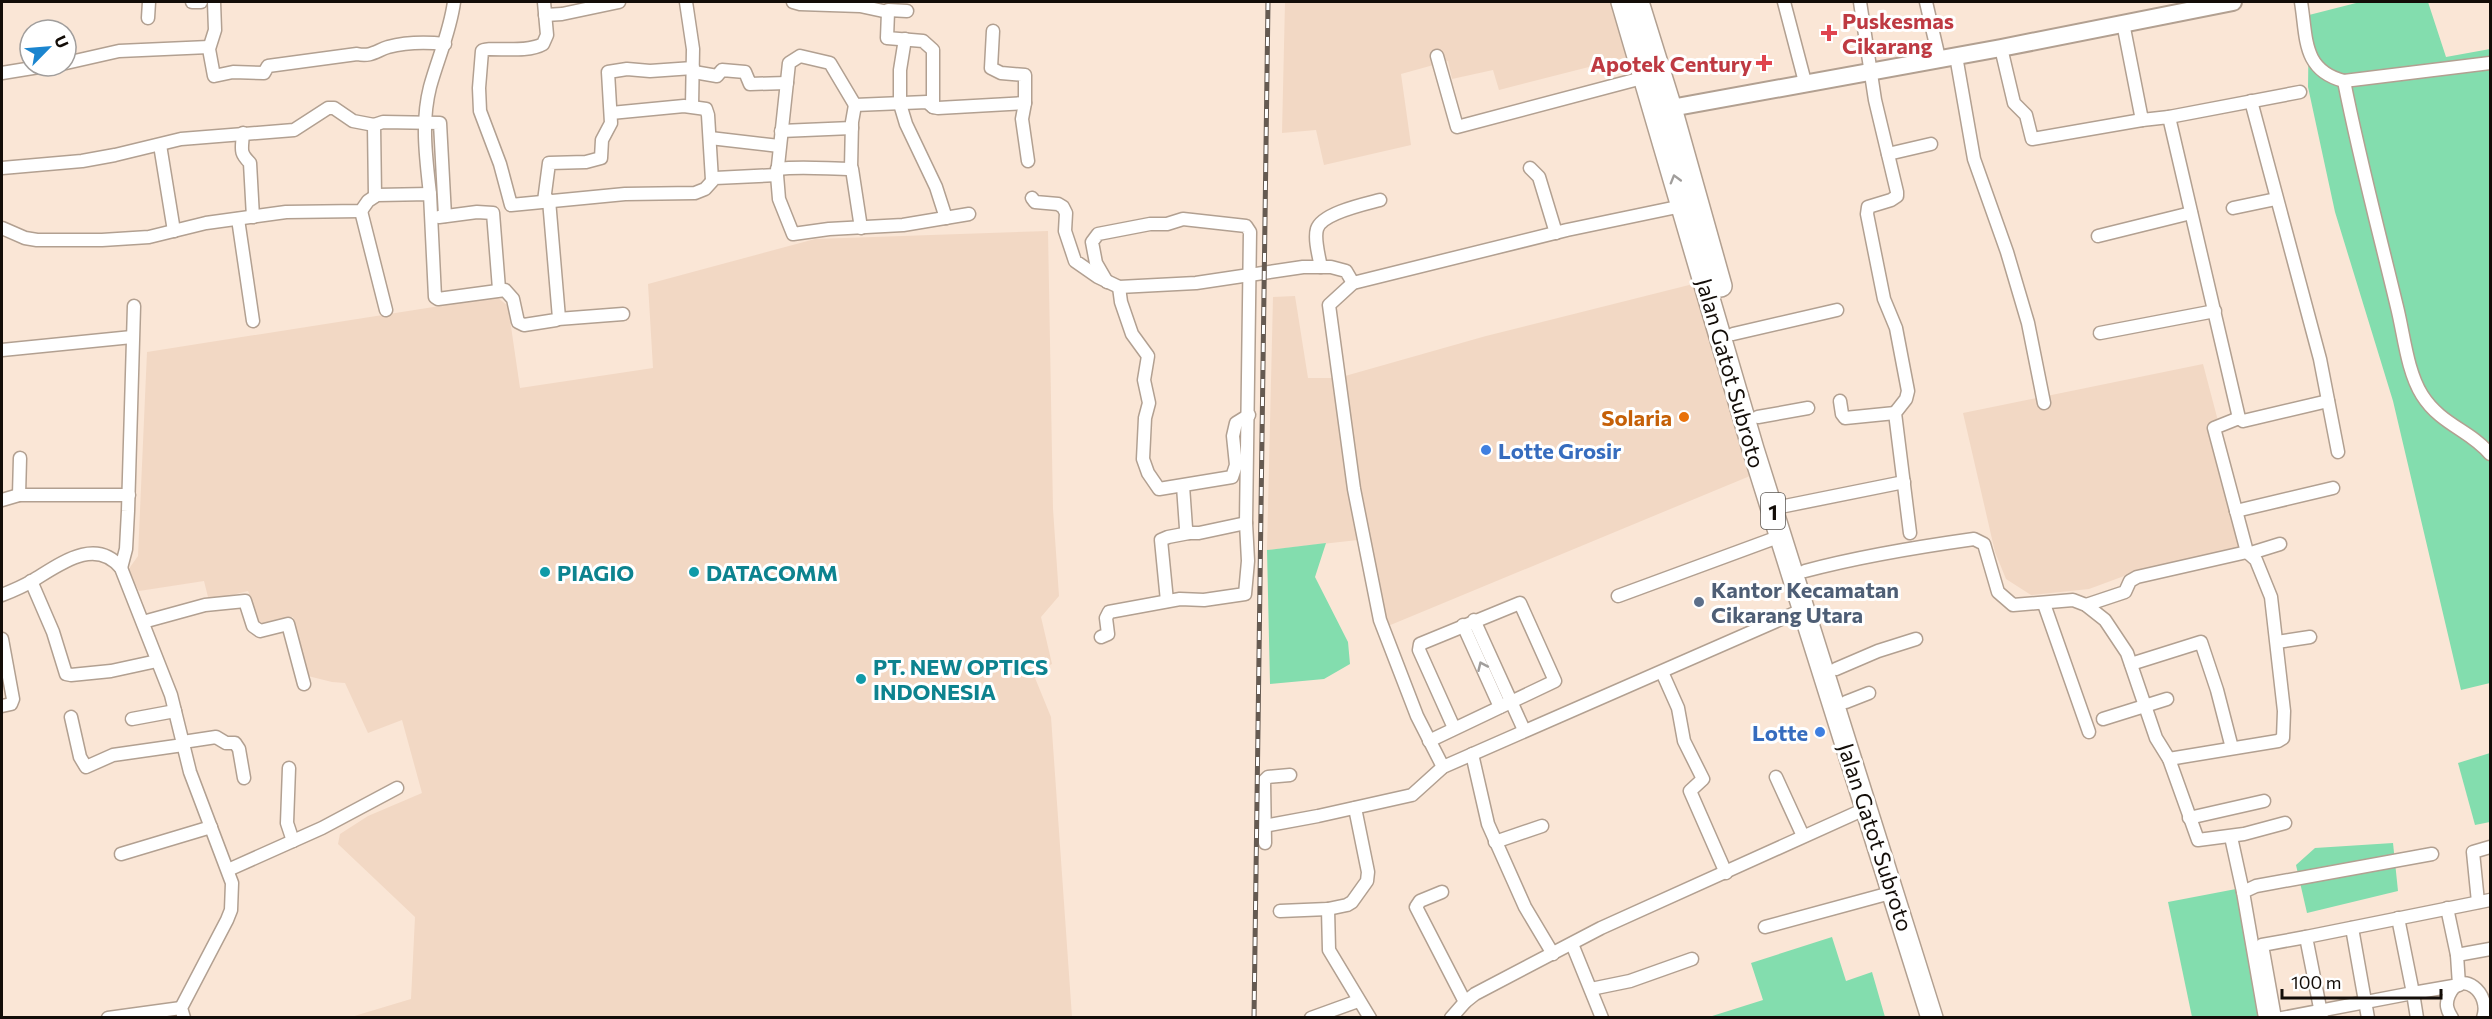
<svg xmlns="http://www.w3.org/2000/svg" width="2492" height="1019" font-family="Commissioner,sans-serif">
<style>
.built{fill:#f2d8c4}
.green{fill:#83ddae}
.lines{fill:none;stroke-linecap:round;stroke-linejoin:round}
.street-casing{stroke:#b2a091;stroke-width:15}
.secondary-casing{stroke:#b2a091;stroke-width:20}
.highway-casing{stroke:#b2a091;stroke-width:24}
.street{stroke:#fff;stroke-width:12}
.secondary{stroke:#fff;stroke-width:16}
.highway{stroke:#fff;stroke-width:21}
.rail-casing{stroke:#655a51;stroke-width:5}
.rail{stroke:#fff;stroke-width:3;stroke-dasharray:9;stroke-linecap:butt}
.oneway{stroke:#a19e9c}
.health-dot{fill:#e0444e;stroke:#fff;stroke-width:2}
.food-dot{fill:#e8710a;stroke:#fff;stroke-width:2}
.shop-dot{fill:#3f7fe0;stroke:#fff;stroke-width:2}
.culture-dot{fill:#0f9aa8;stroke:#fff;stroke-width:2}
.service-dot{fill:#5c6f8a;stroke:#fff;stroke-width:2}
.labels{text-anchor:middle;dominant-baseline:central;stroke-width:6;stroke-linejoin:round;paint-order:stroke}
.shield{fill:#fff;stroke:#5a5652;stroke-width:1.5}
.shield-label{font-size:21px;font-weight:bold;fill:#130d08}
.health-label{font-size:22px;font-weight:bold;fill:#be3a42;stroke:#fff;text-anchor:start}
.street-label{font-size:22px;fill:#130d08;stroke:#fff}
.food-label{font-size:22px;font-weight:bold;fill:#c56008;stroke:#fff;text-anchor:end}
.shop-label{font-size:22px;font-weight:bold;fill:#366cbe;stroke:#fff;text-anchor:start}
.culture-label{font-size:22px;font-weight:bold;fill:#0d838f;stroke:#fff;text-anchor:start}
.service-label{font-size:22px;font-weight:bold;fill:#4e5e75;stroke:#fff;text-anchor:start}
</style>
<rect width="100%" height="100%" fill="#fae6d6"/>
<g class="built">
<polygon points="1285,2 1617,2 1636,55 1499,90 1493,70 1452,79 1448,61 1401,74 1411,145 1324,165 1316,130 1282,133"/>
<polygon points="1048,231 1053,509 1059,596 1041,617 1052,664 1033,673 1051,717 1072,1017 351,1017 411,999 415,917 338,844 340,834 368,816 422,793 402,720 368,733 345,683 332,682 308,676 293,617 260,624 248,591 209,601 204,581 139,591 128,570 138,556 147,352 497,297 508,306 520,388 653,368 648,284 815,239"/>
<polygon points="1701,282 1750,476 1376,631 1358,540 1267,550 1273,297 1295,296 1308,378 1338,378 1486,336"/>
<polygon points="2203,364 2251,546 2135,572 2089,589 2031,595 2006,579 1995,552 1963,413"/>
</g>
<g class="green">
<polygon points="2360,2 2428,2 2446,57 2490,49 2490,683 2461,690 2393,401 2335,212 2308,87 2309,15"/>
<polygon points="1326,543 1315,577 1348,642 1350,664 1324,679 1270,684 1267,550"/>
<polygon points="2490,753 2490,822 2475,825 2458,763"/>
<polygon points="2393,843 2398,891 2307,913 2296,865 2315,848"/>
<polygon points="2236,889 2252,925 2266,1017 2192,1017 2168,902"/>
<polygon points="1832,937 1846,981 1872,972 1885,1017 1709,1017 1763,1000 1751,963"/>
</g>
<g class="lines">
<g class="street-casing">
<g id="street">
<polyline points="192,2 201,2"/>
<path d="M214,2L215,30L209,49L214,76L233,72L264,73L268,66L357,54C371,57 376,51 388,47C407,42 426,42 445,44"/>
<path d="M544,2L547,35L543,44C526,54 487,46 482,51L479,88L480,111L500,164L511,205L625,194L695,193L705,189L715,178L777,175"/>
<polyline points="686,2 693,49 692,106"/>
<polyline points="793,2 800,4 860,6 888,12 887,38 923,41 933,50 933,107"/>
<polyline points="1784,2 1805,82"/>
<polyline points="1860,2 1875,100 1897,192 1897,196 1891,200 1868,207 1867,214 1884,299 1896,328 1908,391 1906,399 1895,413 1910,533"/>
<polyline points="1926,2 1939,58"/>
<path d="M2301,2C2307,38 2302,70 2344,81L2490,63"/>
<polyline points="888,12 888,10 907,11"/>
<polyline points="545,15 562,14 619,2"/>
<polyline points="148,18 149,2"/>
<polyline points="2123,23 2142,120 2169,117 2239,418"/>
<polyline points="993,31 991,68 1001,73 1025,75 1025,103 1022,119 1028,161"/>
<polyline points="905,39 900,70 900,104 906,124 936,187 946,218"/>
<polyline points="2001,48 2014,103 2026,115 2032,139 2142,120"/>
<polyline points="1437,56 1457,127 1646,77"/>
<polyline points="1956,56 1974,159 2007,252 2028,323 2044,403"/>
<polyline points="66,63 119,51 209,47"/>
<polyline points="694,72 717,76 722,70 745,72 750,84 787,83"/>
<polyline points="2,73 45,66"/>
<path d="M2344,81C2359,157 2379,232 2397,307C2404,335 2407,371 2422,395C2441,425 2470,430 2490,454"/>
<polyline points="2251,101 2320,359 2338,452"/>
<polyline points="611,113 684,106 706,109 708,115 712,180"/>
<polyline points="2169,117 2300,92"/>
<polyline points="781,131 852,128"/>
<path d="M243,133C242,150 239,152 250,163L253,217"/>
<polyline points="710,138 779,146"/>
<polyline points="160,145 174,231"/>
<polyline points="1888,154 1931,144"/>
<polyline points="2,168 82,161 115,155 181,139 294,130 328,108 334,108 353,121 374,125"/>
<polyline points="851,168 852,122 855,105"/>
<polyline points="1530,168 1539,177 1556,233"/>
<path d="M777,169C803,166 827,169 852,169L861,228"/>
<path d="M430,194C426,158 421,122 430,87C438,58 450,32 454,2"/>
<polyline points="375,196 374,125 383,122 440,123 445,216"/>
<polyline points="1032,198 1035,202 1058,204 1063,207 1066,213 1065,231 1075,261 1098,277 1119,287 1196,283 1303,267 1331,267 1346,271 1353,283"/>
<polyline points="544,201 549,163 586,162 601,158 602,140 611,123 608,72 627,69 650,71 693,68"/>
<polyline points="2233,208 2276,199"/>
<polyline points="361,211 386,310"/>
<polyline points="969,214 903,225 829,229 793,234 779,199 777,175 789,63 800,56 830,63 855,105 927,102 933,107 938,108 1025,103"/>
<polyline points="439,217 477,212 493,213 499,289"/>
<polyline points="238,219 253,321"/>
<polyline points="2,228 25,238 37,240 102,240 149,237 206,223 286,212 361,211 368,201 377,195 430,194 435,297 438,299 505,290 513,299 518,322 524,325 556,320 559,318 549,200"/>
<polyline points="2098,236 2191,213"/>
<path d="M1321,267C1319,257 1314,239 1317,229C1322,213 1365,204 1380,200"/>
<polyline points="1119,287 1121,302 1132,334 1148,356 1144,380 1149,403 1145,418 1143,459 1148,473 1159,489 1232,477 1236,465 1233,436 1236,423 1249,415"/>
<polyline points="558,319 623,314"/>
<polyline points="2100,333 2215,311"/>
<polyline points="1733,334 1837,310"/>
<polyline points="2,350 132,337"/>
<polyline points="1840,401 1842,414 1845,418 1895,413"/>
<polyline points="1758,417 1808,408"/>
<polyline points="1183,486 1186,528 1189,533 1199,533 1246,523"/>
<polyline points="19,495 20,458"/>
<polyline points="2,500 19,495 129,495"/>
<polyline points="1785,506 1904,482"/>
<polyline points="2236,511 2333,488"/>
<polyline points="2251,553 2280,544"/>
<polyline points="121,568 126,549 128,511 134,306"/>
<path d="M1805,571C1861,556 1917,547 1974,539L1984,544L1998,592L2013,605L2073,600L2086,605L2105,620L2127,653L2156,738L2169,759L2198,840L2244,834L2285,823"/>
<polyline points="31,581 53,632 66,674 71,675 111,671 157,661"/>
<path d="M2,595C12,591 22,587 32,581C59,565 95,536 121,568L171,695L190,772L232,883L231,910L227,920L181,1008L184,1018"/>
<polyline points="1618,596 1781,536"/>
<polyline points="1167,601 1161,540 1168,537 1189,533"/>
<polyline points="2044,604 2089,732"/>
<polyline points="2086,605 2125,592 2130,581 2137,577 2247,552"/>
<polyline points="1474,620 1524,730"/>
<polyline points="143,622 205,605 245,601 253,626 260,631 288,624 304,684"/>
<polyline points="1463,625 1500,707"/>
<polyline points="1101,637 1108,634 1106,618 1109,612 1180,599 1204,600 1245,594 1248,561 1246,523 1250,232 1246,226 1183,219 1167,224 1150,224 1098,234 1092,242 1096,263 1107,282"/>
<polyline points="2,639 13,699 11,704 2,706"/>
<polyline points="2277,642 2310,637"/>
<polyline points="2131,664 2201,642 2217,690 2232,748"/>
<polyline points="1836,669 1878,651 1916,639"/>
<polyline points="1662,672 1678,708 1684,741 1703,779 1690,791 1726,873"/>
<polyline points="1846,702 1869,693"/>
<polyline points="71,717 80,757 86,767 113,755 183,745"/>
<polyline points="132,719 175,711"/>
<polyline points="2103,719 2167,699"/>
<polyline points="1429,741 1555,681 1520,603 1420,644 1419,650 1454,728"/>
<polyline points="183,742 216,737 226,743 235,743 239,749 244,778"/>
<polyline points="1472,754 1488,824 1525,907 1553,954"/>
<polyline points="2169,759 2278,741 2283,738 2284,711 2271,597 2256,560 2247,552 2214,428 2239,418 2243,421 2328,401"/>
<polyline points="1443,767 1417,716 1380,620 1354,489 1329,305 1353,283 1567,230 1682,206"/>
<polyline points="289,768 287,823 293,841"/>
<polyline points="1776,777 1803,836"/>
<polyline points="2189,818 2264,801"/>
<polyline points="1264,826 1318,816 1412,795 1443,767 1804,609"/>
<polyline points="2231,837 2243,892"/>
<polyline points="1495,842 1542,826"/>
<polyline points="1265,843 1264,781 1268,777 1290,775"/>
<polyline points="121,854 211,827"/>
<polyline points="228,870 322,828 397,788"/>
<polyline points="1442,892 1420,901 1416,907 1465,1002"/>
<polyline points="2478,902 2473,852 2490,847"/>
<polyline points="1328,909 1329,950 1370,1018"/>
<polyline points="1280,911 1328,909 1347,905 1352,902 1367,881 1368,872 1355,808"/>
<polyline points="1765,927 1894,892"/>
<polyline points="2352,928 2368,1018"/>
<polyline points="1572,944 1602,1018"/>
<polyline points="2457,955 2490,949"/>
<polyline points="1591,989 1630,981 1692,959"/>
<polyline points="108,1018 181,1008"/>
<polyline points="1311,1018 1358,1001"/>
<polyline points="1451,1018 1465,1002 1475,994 1601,928 1867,808"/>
<polyline points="2265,1018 2243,892 2256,886 2432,854"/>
<polyline points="2275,1018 2262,945 2306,937"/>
<polyline points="2282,1018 2413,993 2398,918"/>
<polyline points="2322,1018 2306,937 2490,900"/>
<polyline points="2417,1018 2413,993 2459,985 2457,955 2447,908"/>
<path d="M2452,1018C2447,1010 2445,1004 2449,995C2461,968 2492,993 2483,1018"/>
</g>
</g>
<g class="secondary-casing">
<polyline id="secondary" points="1671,108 2001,48 2233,2"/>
</g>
<g class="highway-casing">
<g id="highway">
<polyline points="1622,2 1753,449 1932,1018"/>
<polyline points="1638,2 1671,108 1721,286"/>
</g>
</g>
<use href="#street" class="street"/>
<use href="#secondary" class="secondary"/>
<use href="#highway" class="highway"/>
<g class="rail-casing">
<polyline id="rail" points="1254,1018 1268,2"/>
</g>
<use href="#rail" class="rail"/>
</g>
<defs><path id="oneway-chevron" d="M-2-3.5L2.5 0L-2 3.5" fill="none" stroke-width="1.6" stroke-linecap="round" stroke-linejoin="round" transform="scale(1.5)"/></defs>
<g class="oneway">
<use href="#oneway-chevron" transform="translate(1675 179) rotate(-106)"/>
<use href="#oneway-chevron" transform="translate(1482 666) rotate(-114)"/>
</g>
<g class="health-dot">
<path d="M1826 24h6v6h6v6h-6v6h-6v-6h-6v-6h6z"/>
<path d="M1761 54h6v6h6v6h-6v6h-6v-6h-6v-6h6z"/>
</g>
<circle class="food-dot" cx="1684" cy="417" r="6"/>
<g class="shop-dot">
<circle cx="1486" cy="450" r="6"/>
<circle cx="1820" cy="732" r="6"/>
</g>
<g class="culture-dot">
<circle cx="545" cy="572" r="6"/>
<circle cx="694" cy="572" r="6"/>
<circle cx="861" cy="679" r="6"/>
</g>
<circle class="service-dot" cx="1699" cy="602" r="6"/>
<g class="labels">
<rect class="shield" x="1761" y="493" width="24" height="36" rx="4.5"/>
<g class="shield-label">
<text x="1773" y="511">1</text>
</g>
<g class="health-label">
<text x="1842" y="20">Puskesmas<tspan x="1842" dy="25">Cikarang</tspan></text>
<text x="1752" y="63" text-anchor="end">Apotek Century</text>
</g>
<g class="street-label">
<text transform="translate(1731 373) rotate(74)">Jalan Gatot Subroto</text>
<text transform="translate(1876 837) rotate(72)">Jalan Gatot Subroto</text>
</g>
<g class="food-label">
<text x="1672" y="417">Solaria</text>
</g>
<g class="shop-label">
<text x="1498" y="450">Lotte Grosir</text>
<text x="1808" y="732" text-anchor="end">Lotte</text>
</g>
<g class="culture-label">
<text x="557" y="572">PIAGIO</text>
<text x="706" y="572">DATACOMM</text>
<text x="873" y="666">PT. NEW OPTICS<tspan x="873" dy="25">INDONESIA</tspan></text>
</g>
<g class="service-label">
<text x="1711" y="589">Kantor Kecamatan<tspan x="1711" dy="25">Cikarang Utara</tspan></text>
</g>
</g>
<rect width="2492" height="1019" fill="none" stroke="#130d08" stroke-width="6"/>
<g transform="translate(48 48) rotate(65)"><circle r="28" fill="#ffffff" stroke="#a19e9c" stroke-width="1.5"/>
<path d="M0-4.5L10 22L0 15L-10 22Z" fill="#1b85cf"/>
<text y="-9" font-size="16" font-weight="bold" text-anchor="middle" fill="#130d08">U</text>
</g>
<path d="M2282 989v9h159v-9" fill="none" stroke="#130d08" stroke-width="3"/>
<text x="2291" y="989" font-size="18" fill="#130d08" stroke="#ffffff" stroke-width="4.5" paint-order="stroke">100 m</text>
</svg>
